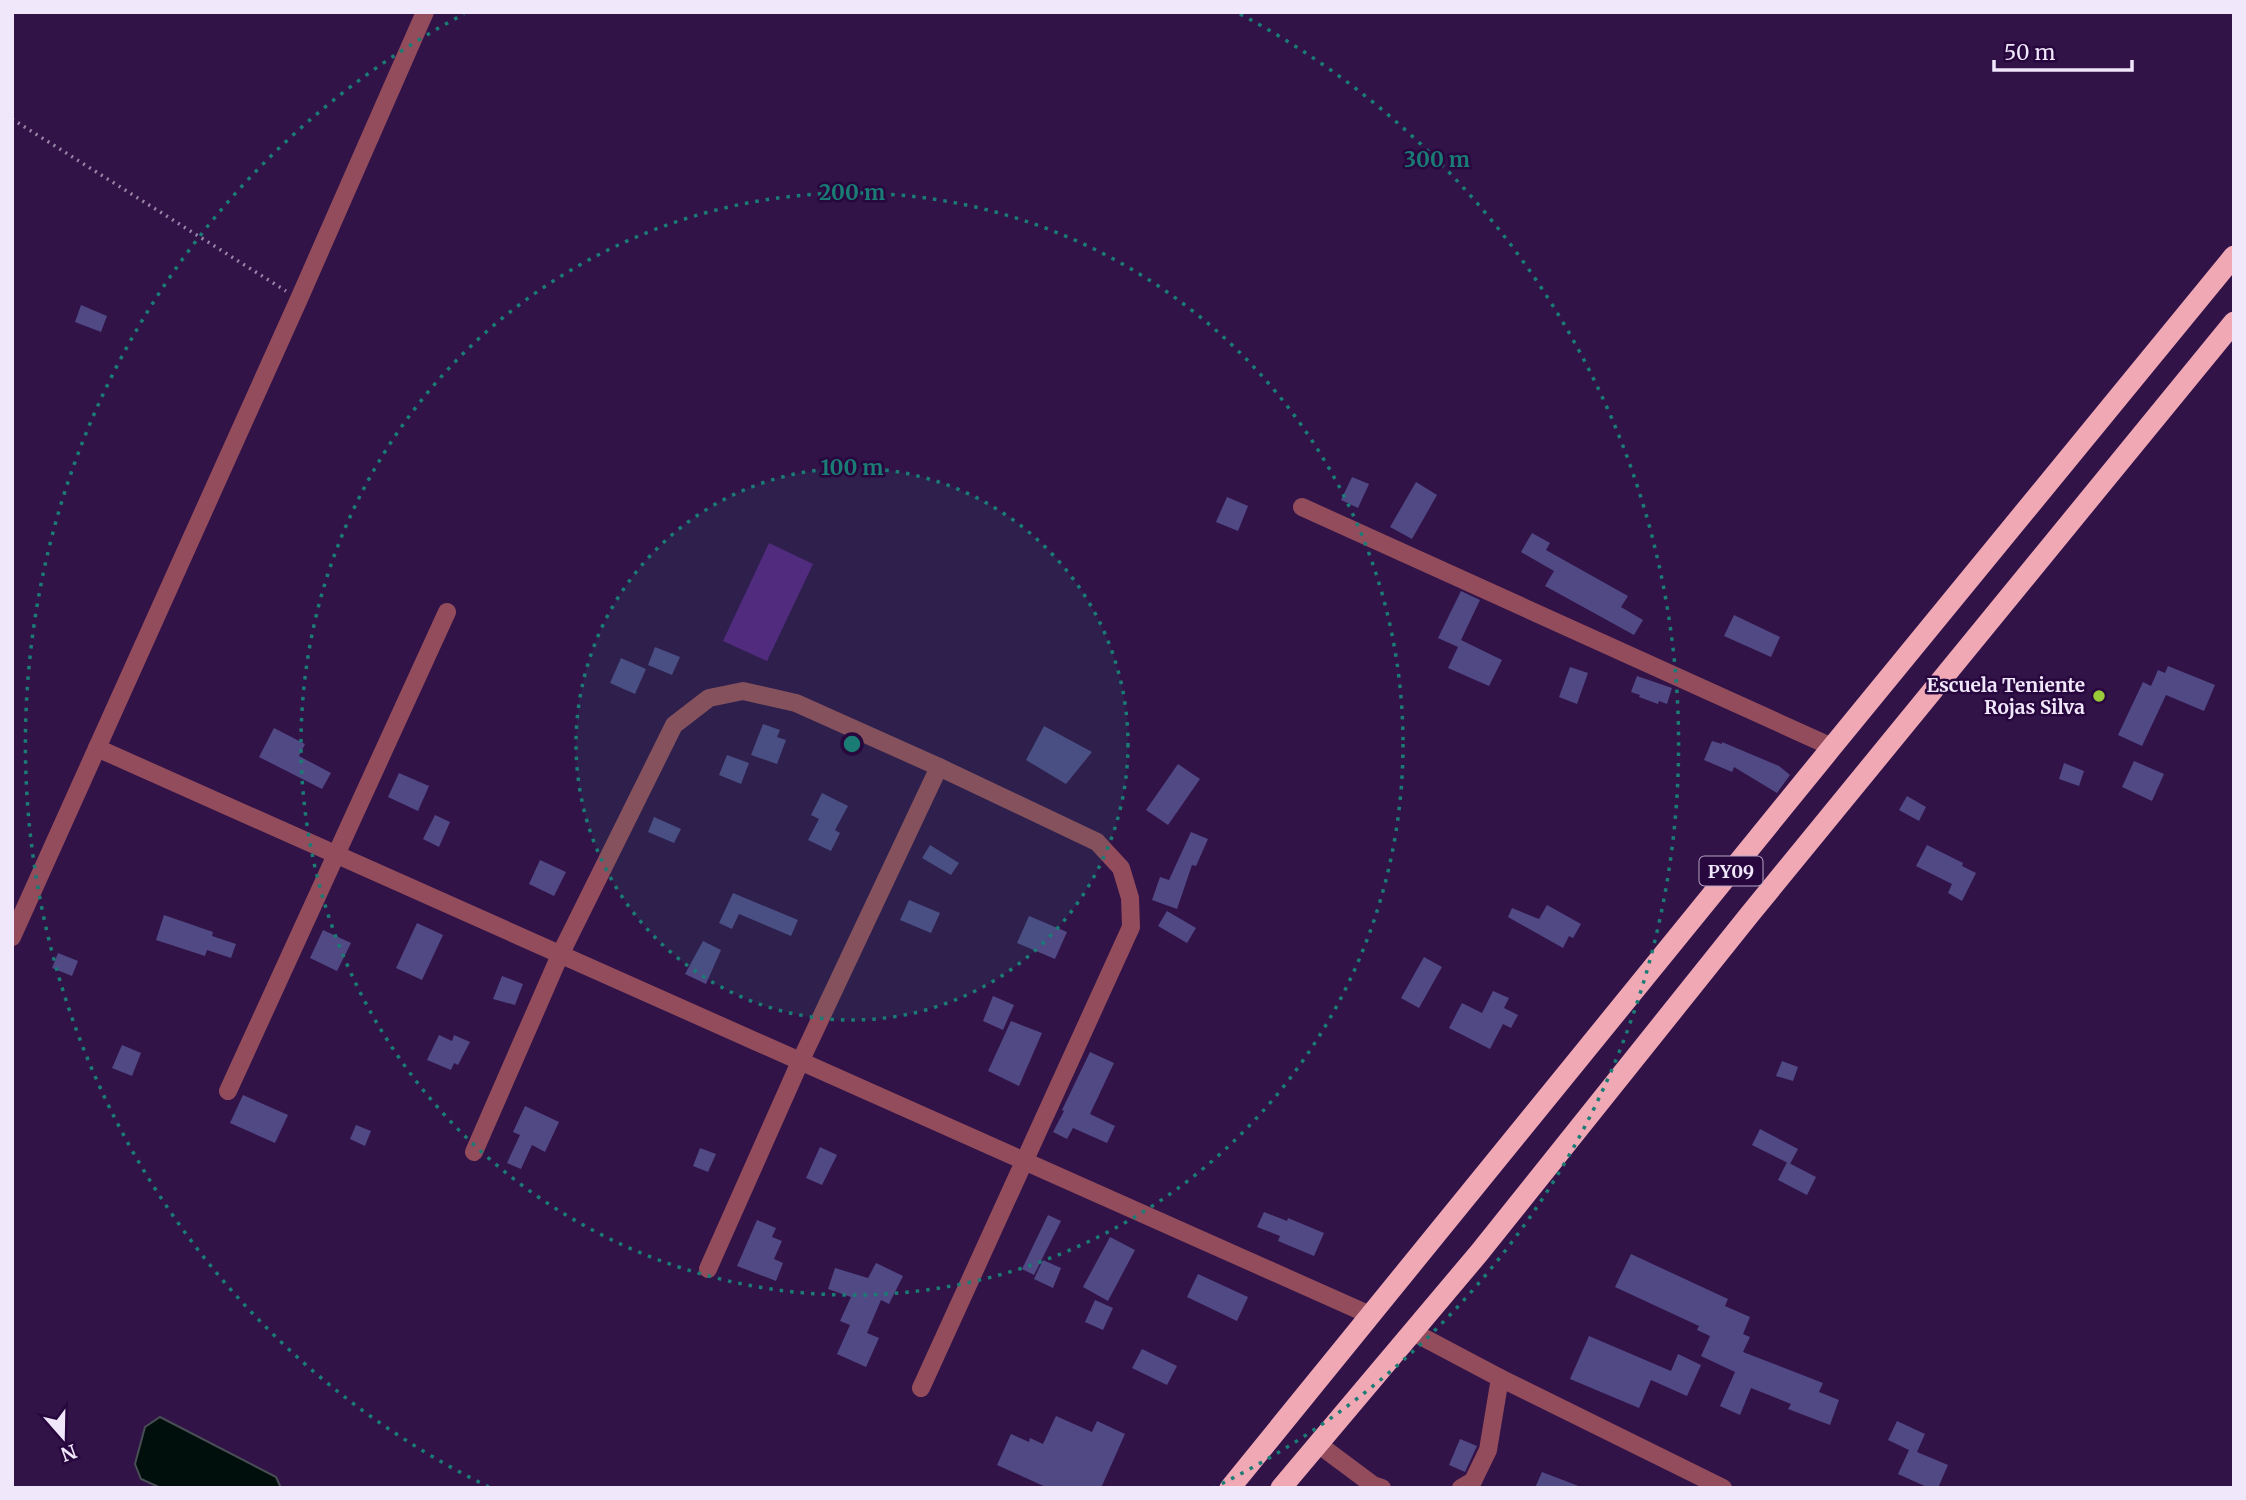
<svg xmlns="http://www.w3.org/2000/svg" width="2246" height="1500" font-family="Merriweather,serif">
<style>
.green{fill:#592180}
.water{fill:#000e0c;stroke:#484f54;stroke-width:2}
.building{fill:#504984}
.lines{fill:none;stroke-linecap:round;stroke-linejoin:round}
.path{stroke:#9885a8;stroke-width:3.5;stroke-dasharray:2 5;stroke-linecap:butt}
.minor{stroke:#934c5b;stroke-width:18}
.highway{stroke:#f0a8b5;stroke-width:21}
.ring{fill:none;stroke:#1a7c75;stroke-width:3.5;stroke-dasharray:3.5 7}
.poi-dot{fill:#98cb37;stroke:#27073d;stroke-width:2.5}
.labels{text-anchor:middle;dominant-baseline:central;stroke-width:5;stroke-linejoin:round;paint-order:stroke}
.shield{fill:#27073d;stroke:#b4a4c2;stroke-width:2}
.shield-label{font-size:18px;font-weight:bold;fill:#f0e7fb}
.poi-label{font-size:19px;font-weight:bold;fill:#f0e7fb;stroke:#27073d;text-anchor:end}
.centre{fill:#1a7c75;stroke:#27073d;stroke-width:3.5}
.ring-label{font-size:21px;text-anchor:middle;font-weight:bold;fill:#1a7c75;stroke:#27073d;stroke-width:5;stroke-linejoin:round;paint-order:stroke}
</style>
<rect width="100%" height="100%" fill="#311348"/>
<polygon class="green" points="769,543 813,564 767,661 723,641"/>
<polygon class="water" points="160,1417 276,1477 281,1488 161,1488 141,1479 135,1464 145,1427"/>
<g class="building">
<polygon points="81,305 107,316 101,332 75,322"/>
<polygon points="1352,477 1369,484 1358,508 1341,500"/>
<polygon points="1416,482 1437,495 1412,539 1390,527"/>
<polygon points="1227,497 1248,506 1238,531 1216,522"/>
<polygon points="1532,533 1550,543 1546,550 1628,596 1621,607 1643,620 1634,635 1545,586 1554,571 1521,552"/>
<polygon points="1461,591 1480,600 1461,640 1502,660 1489,686 1448,668 1458,647 1438,638"/>
<polygon points="1734,615 1780,637 1771,657 1724,636"/>
<polygon points="655,647 680,657 672,675 648,665"/>
<polygon points="621,658 646,669 635,694 610,683"/>
<polygon points="2168,666 2215,685 2204,711 2166,695 2142,746 2118,735 2143,682 2151,686 2158,670 2165,673"/>
<polygon points="1570,667 1588,673 1577,704 1559,697"/>
<polygon points="1637,676 1672,688 1667,704 1659,701 1658,704 1639,697 1640,695 1631,692"/>
<polygon points="763,724 780,730 777,737 786,740 777,764 751,755"/>
<polygon points="1044,726 1092,752 1066,784 1026,760"/>
<polygon points="274,728 305,744 299,756 331,773 322,789 259,757"/>
<polygon points="1712,741 1722,744 1722,742 1779,766 1790,775 1777,793 1734,767 1732,772 1704,760"/>
<polygon points="727,755 749,763 741,784 719,775"/>
<polygon points="2134,761 2164,774 2152,801 2122,787"/>
<polygon points="2064,763 2084,771 2079,786 2059,779"/>
<polygon points="1178,764 1200,779 1168,825 1146,810"/>
<polygon points="399,773 429,786 418,811 388,797"/>
<polygon points="822,793 848,806 835,830 840,833 831,851 808,840 819,819 811,815"/>
<polygon points="1907,796 1926,807 1919,821 1899,810"/>
<polygon points="435,815 450,822 439,847 423,839"/>
<polygon points="654,817 681,829 674,843 648,832"/>
<polygon points="1191,832 1208,839 1196,866 1192,865 1177,909 1152,900 1160,877 1169,880"/>
<polygon points="930,845 959,863 951,875 922,858"/>
<polygon points="1927,845 1963,863 1962,866 1976,873 1962,901 1948,893 1952,884 1916,866"/>
<polygon points="540,860 566,872 554,896 529,884"/>
<polygon points="733,893 798,920 791,936 739,914 732,929 719,923"/>
<polygon points="909,900 940,913 931,933 900,920"/>
<polygon points="1547,905 1581,924 1573,938 1569,936 1563,948 1508,917 1512,908 1539,919"/>
<polygon points="1167,911 1196,928 1187,943 1158,926"/>
<polygon points="164,915 213,932 212,936 236,944 231,958 207,950 205,956 156,940"/>
<polygon points="1029,916 1067,932 1055,959 1017,943"/>
<polygon points="417,923 443,935 422,980 396,968"/>
<polygon points="323,930 351,943 337,971 310,958"/>
<polygon points="703,941 721,950 706,984 685,974"/>
<polygon points="58,953 78,961 72,976 52,968"/>
<polygon points="1424,957 1442,967 1419,1008 1401,998"/>
<polygon points="502,976 523,984 515,1005 493,999"/>
<polygon points="1493,991 1509,998 1504,1008 1518,1015 1511,1028 1503,1024 1490,1049 1449,1028 1462,1003 1482,1013"/>
<polygon points="993,996 1014,1005 1003,1030 983,1021"/>
<polygon points="1011,1021 1042,1033 1019,1086 988,1071"/>
<polygon points="439,1035 452,1041 454,1035 470,1042 458,1065 454,1063 451,1070 427,1060"/>
<polygon points="122,1045 141,1053 132,1076 112,1068"/>
<polygon points="1090,1052 1114,1063 1090,1114 1115,1126 1107,1143 1073,1128 1067,1139 1053,1132 1064,1111 1062,1110"/>
<polygon points="1782,1061 1798,1067 1793,1081 1776,1076"/>
<polygon points="243,1095 288,1115 275,1143 230,1123"/>
<polygon points="525,1106 559,1122 545,1152 532,1145 521,1169 507,1163 520,1135 513,1132"/>
<polygon points="356,1125 371,1131 365,1146 350,1139"/>
<polygon points="1760,1129 1798,1149 1790,1164 1752,1145"/>
<polygon points="820,1147 837,1155 822,1185 806,1178"/>
<polygon points="700,1148 716,1154 708,1172 693,1166"/>
<polygon points="1787,1162 1816,1177 1807,1195 1778,1180"/>
<polygon points="1264,1212 1287,1221 1288,1218 1324,1233 1314,1256 1278,1241 1280,1236 1257,1227"/>
<polygon points="1048,1215 1061,1221 1034,1275 1022,1269"/>
<polygon points="757,1220 776,1228 772,1237 782,1241 774,1259 783,1263 776,1281 737,1266"/>
<polygon points="1110,1237 1135,1250 1108,1301 1083,1287"/>
<polygon points="1631,1254 1728,1299 1725,1306 1750,1317 1743,1334 1750,1337 1743,1352 1823,1383 1819,1392 1839,1400 1830,1425 1788,1409 1791,1404 1751,1388 1740,1415 1720,1406 1735,1372 1701,1356 1710,1336 1697,1330 1699,1326 1615,1287"/>
<polygon points="1043,1260 1061,1268 1053,1288 1034,1279"/>
<polygon points="876,1263 903,1276 889,1304 881,1300 867,1333 879,1338 866,1367 837,1354 850,1325 840,1321 851,1297 828,1289 835,1268 868,1278"/>
<polygon points="1198,1274 1248,1297 1237,1321 1187,1297"/>
<polygon points="1095,1300 1113,1308 1103,1330 1085,1322"/>
<polygon points="1589,1336 1671,1371 1678,1354 1701,1365 1687,1396 1651,1380 1639,1408 1570,1379"/>
<polygon points="1142,1349 1177,1366 1167,1385 1132,1368"/>
<polygon points="1056,1416 1092,1432 1097,1421 1125,1434 1101,1488 1048,1488 997,1465 1011,1434 1029,1442 1030,1438 1043,1444"/>
<polygon points="1897,1421 1925,1434 1917,1452 1948,1465 1938,1488 1929,1488 1898,1474 1909,1450 1888,1440"/>
<polygon points="1460,1439 1477,1446 1465,1472 1449,1465"/>
<polygon points="1542,1472 1581,1487 1581,1488 1535,1488"/>
</g>
<g class="lines">
<polyline class="path" points="12,119 286,291"/>
<g class="minor">
<polyline points="1302,507 1832,747"/>
<polyline points="97,748 1370,1315"/>
<polyline points="12,937 299,299 425,12"/>
<polyline points="228,1091 447,612"/>
<polyline points="474,1152 560,955 674,725 709,698 743,691 796,703 939,767 1097,842 1121,868 1130,898 1131,927 921,1388"/>
<polyline points="708,1269 800,1062 939,767"/>
<polyline points="1413,1332 1500,1378 1723,1488"/>
<polyline points="1318,1444 1373,1485 1382,1488"/>
<polyline points="1461,1488 1473,1481 1488,1450 1500,1378"/>
</g>
<g class="highway">
<polyline points="1230,1488 1832,747 2234,256"/>
<polyline points="1281,1488 1479,1253 1750,914 2234,322"/>
</g>
</g>
<circle cx="852" cy="744" r="276" fill="#1a7c75" fill-opacity=".12"/>
<g class="ring">
<circle cx="852" cy="744" r="276"/>
<circle cx="852" cy="744" r="551"/>
<path d="M489 1487A827 827 0 0 1 464 14M1240 14A827 827 0 0 1 1215 1487"/>
</g>
<circle class="poi-dot" cx="2099" cy="696" r="7"/>
<g class="labels">
<rect class="shield" x="1699.5" y="856.5" width="63" height="29" rx="5"/>
<g class="shield-label">
<text x="1731" y="871">PY09</text>
</g>
<g class="poi-label">
<text x="2085" y="685">Escuela Teniente<tspan x="2085" dy="22">Rojas Silva</tspan></text>
</g>
</g>
<circle cx="852" cy="744" r="10" class="centre"/>
<g class="ring-label">
<text x="1437" y="167">300 m</text>
<text x="852" y="200">200 m</text>
<text x="852" y="475">100 m</text>
</g>
<rect width="2246" height="1500" fill="none" stroke="#f0e7fb" stroke-width="28"/>
<g transform="translate(63 1437) rotate(160)" stroke="#27073d" stroke-width="5" paint-order="stroke">
<path d="M0-5L12 26L0 18L-12 26Z" fill="#f0e7fb"/>
<text y="-10" font-size="19" font-weight="bold" text-anchor="middle" fill="#f0e7fb">N</text>
</g>
<path d="M1994 60v10h138v-10" fill="none" stroke="#f0e7fb" stroke-width="3.5"/>
<text x="2004" y="60" font-size="21" fill="#f0e7fb" stroke="#27073d" stroke-width="5" paint-order="stroke">50 m</text>
</svg>
